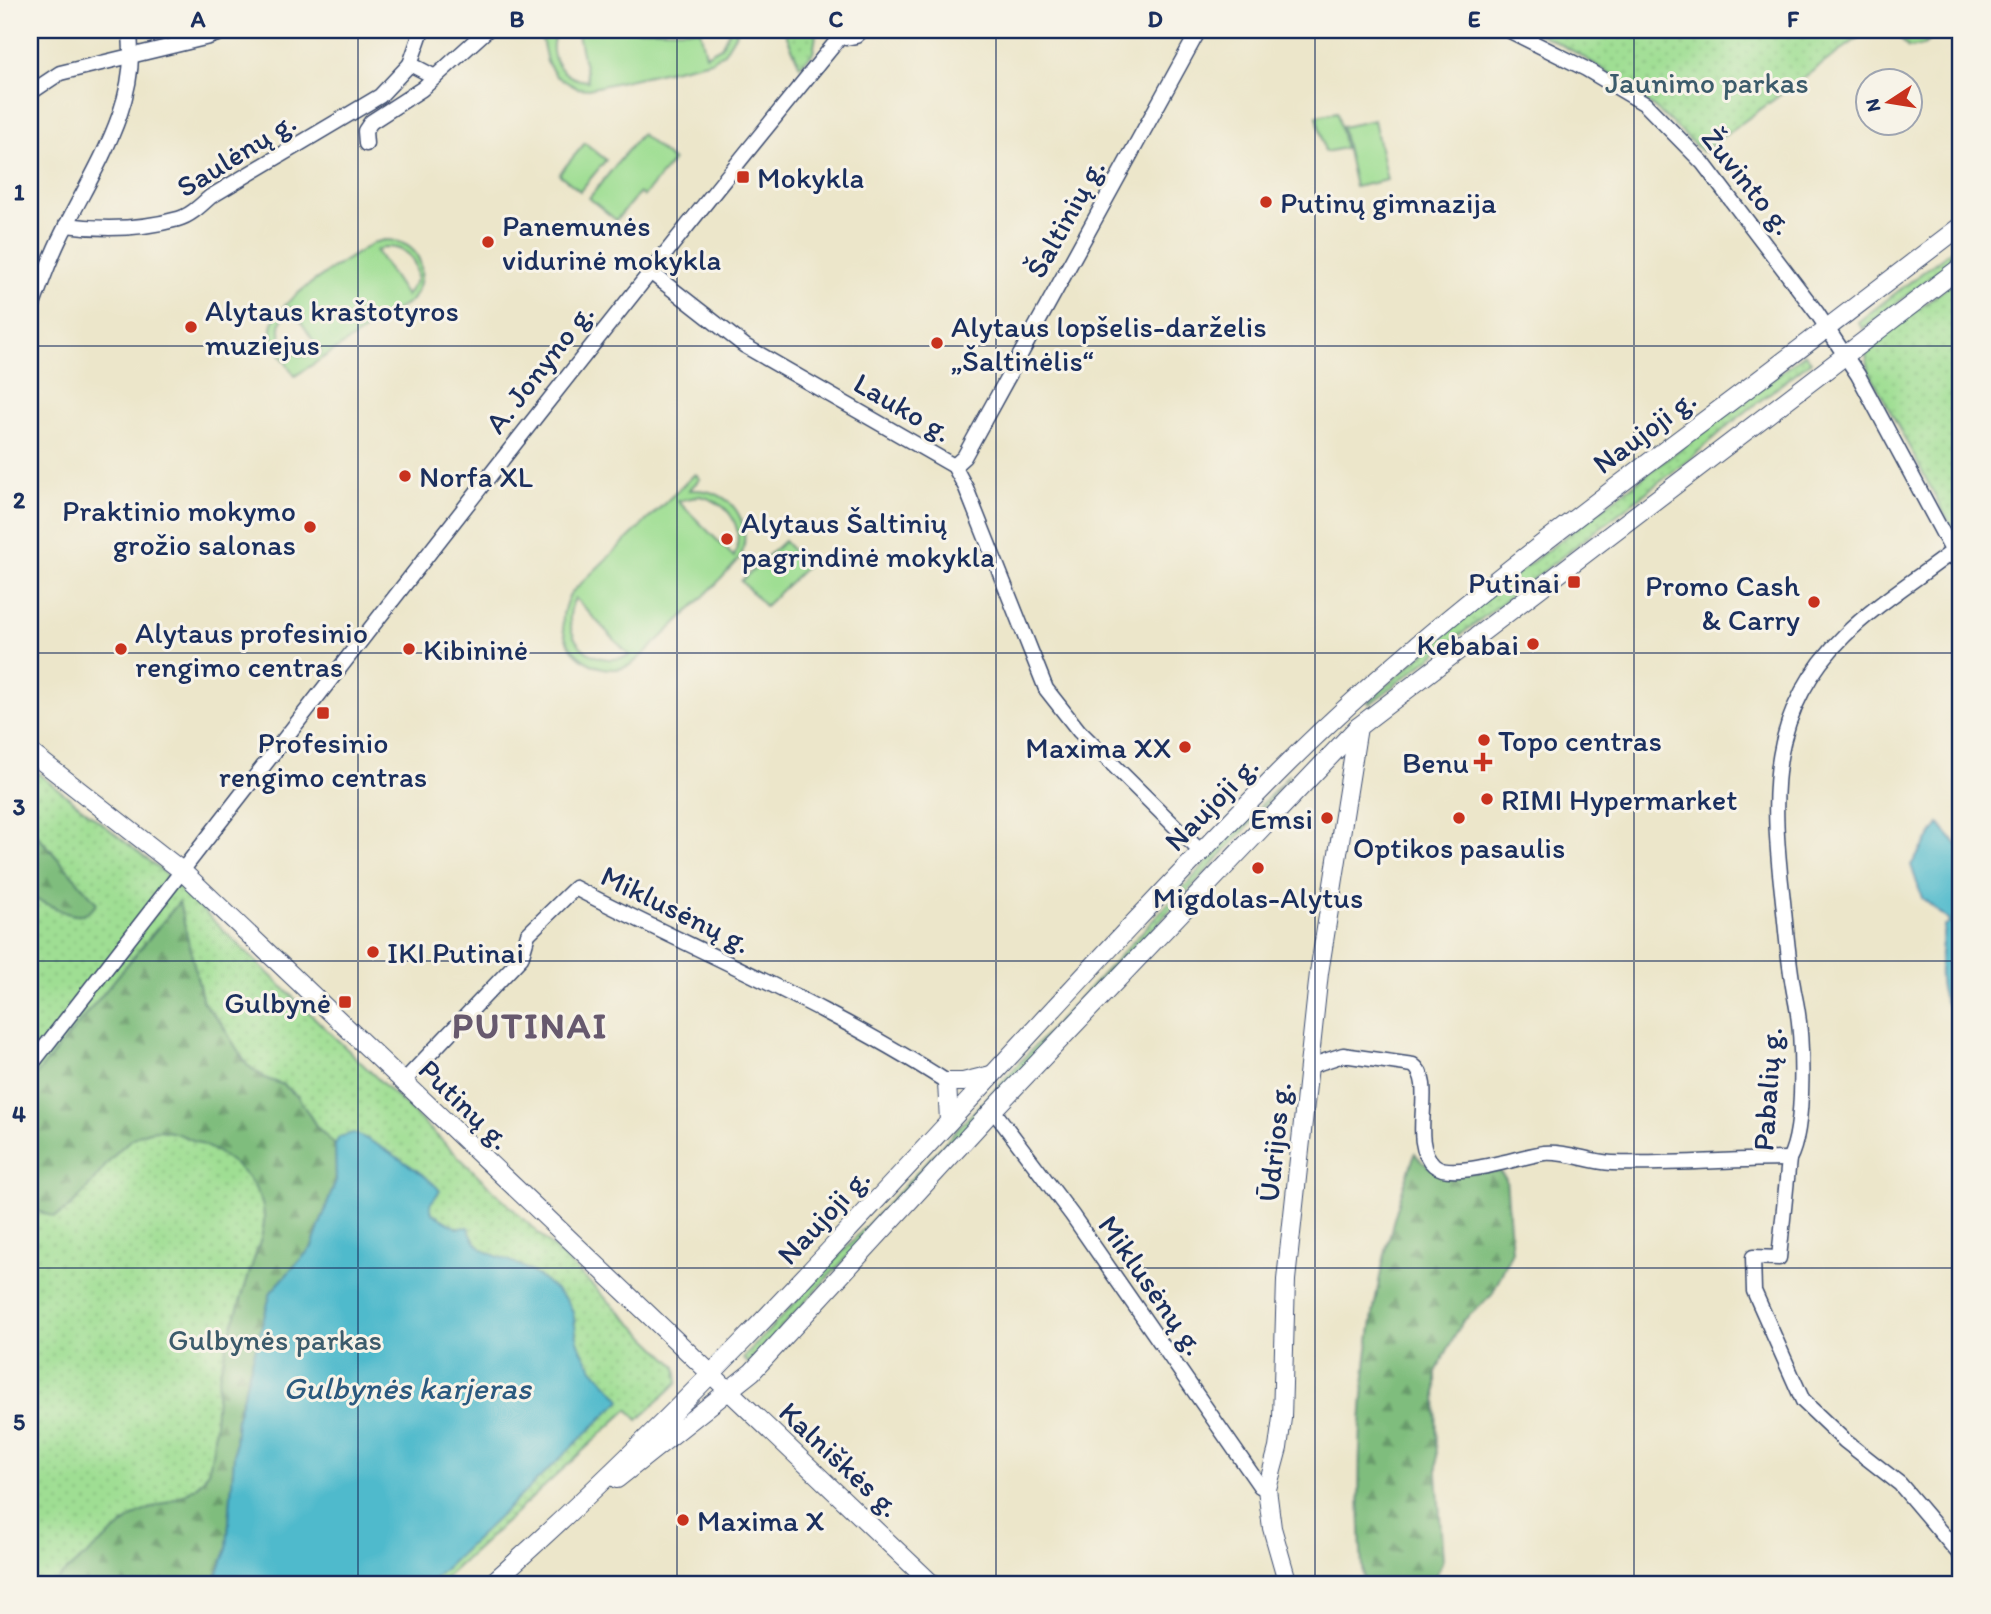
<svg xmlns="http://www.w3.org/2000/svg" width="1991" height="1614" font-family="Itim,sans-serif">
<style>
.grass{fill:url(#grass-dots);stroke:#5d8678;stroke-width:2}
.forest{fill:url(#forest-firs);stroke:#4d766e;stroke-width:2}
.garden{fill:#9fde93;stroke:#5d8678;stroke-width:2;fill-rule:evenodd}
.water{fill:#50bacc;stroke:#367495;stroke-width:2}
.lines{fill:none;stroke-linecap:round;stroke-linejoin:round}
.minor-casing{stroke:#3a4a6e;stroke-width:17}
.major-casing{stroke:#3a4a6e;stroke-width:20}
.minor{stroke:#fff;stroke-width:14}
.major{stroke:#fff;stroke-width:18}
.grid{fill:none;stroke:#1b2f5e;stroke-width:2;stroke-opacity:0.55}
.poi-dot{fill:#c8321e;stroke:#f7f3e8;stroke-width:2.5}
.labels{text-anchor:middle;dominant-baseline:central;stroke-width:6;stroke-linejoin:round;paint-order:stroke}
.park-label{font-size:30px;fill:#3c5b6b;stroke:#f7f3e8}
.street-label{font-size:30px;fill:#1b2f5e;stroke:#f7f3e8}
.poi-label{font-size:30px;fill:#1b2f5e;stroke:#f7f3e8;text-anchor:start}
.water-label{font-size:32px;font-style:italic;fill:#2b597f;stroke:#f7f3e8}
.district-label{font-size:37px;font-weight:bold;letter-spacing:2px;fill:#67596e;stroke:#f7f3e8}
.neatline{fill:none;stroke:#1b2f5e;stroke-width:2.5}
.grid-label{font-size:23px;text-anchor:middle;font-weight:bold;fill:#1b2f5e}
</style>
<defs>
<pattern id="grass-dots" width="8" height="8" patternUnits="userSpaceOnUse" patternTransform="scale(1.75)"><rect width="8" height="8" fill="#9fde93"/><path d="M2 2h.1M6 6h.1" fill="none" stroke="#88bf81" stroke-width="1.8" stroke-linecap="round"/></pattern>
<pattern id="forest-firs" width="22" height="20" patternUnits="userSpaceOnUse" patternTransform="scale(1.75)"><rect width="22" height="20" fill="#7fbd7d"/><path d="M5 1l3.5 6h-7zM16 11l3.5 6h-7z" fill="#679a6a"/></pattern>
</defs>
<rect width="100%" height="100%" fill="#f7f3e8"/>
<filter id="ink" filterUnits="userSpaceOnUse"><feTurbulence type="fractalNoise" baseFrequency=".0143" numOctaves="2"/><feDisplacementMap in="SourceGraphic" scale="14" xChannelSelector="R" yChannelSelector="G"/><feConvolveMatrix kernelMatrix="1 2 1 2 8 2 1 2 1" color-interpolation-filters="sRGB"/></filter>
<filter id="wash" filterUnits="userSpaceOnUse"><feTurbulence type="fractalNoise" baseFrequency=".00686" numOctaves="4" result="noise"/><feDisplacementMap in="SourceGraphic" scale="28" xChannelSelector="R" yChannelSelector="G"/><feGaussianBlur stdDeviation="1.57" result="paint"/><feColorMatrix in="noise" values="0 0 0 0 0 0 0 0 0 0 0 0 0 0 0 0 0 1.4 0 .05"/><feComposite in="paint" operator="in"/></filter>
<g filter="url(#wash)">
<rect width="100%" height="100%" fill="#ece6ca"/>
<g class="grass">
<polygon points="784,30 817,30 813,53 800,66"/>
<path d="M1531,30H1869L1702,152C1651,100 1597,59 1531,30Z"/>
<polygon points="1894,30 1943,30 1922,46 1908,48"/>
<polygon points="1961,243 1961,254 1863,329 1858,322"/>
<polygon points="1961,276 1961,545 1869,371 1866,354 1873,344"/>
<polygon points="1805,354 1811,361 1730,424 1691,458 1370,704 1368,702 1493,592"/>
<path d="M30,767L161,870L676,1366L678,1382L638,1420L628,1409L439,1584H30V899C50,898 77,933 96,903L30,827Z"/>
<polygon points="1290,774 1252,822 748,1363 743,1358"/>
</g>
<g class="forest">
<path d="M30,827L97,903C77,933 50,898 30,899Z"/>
<path d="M179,902L203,1002L221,1023L247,1065L267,1079L284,1085L298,1097L317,1127L335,1145L336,1180L312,1247L271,1292L237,1417L227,1549L213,1584H51L131,1518C152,1504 196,1498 207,1473C217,1451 214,1395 221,1368C229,1332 242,1297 253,1262C258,1247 265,1231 264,1215C262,1187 238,1164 215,1151C197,1142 170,1127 150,1131C112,1138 91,1201 54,1217L35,1210L30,1213V1082Z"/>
<path d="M1415,1153C1433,1181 1470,1172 1499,1171L1506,1179L1512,1251L1492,1295L1462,1322L1436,1372L1437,1474L1443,1559L1433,1584H1363C1352,1439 1365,1290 1415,1153Z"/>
</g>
<g class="garden">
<path d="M540,30H544L545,36L548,30H557C545,56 561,79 588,81L577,30H700L706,55L721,47L730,30H738L724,53L711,61L588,89L577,88L556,76L547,62Z"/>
<polygon points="1337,112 1345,148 1325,152 1317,116"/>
<polygon points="1374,120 1387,180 1355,187 1342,127"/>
<polygon points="641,134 673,161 644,196 639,193 616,220 589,198"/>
<polygon points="585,143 606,160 580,191 559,174"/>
<path d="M384,240C421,240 431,272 412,300L295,376C286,363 271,345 272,328C274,300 349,259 373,243ZM385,247C406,247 417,258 417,279L406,296L376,251ZM291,307L321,352V353C289,367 265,330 291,307Z"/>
<path d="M695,474L700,479L689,490C708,489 725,494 736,510C745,523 747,541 741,556C736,566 641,659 630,665C610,675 585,665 572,649C559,632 561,612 570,594ZM700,496C730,503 745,527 734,557L678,501ZM575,598L629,655V656C590,670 557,635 575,598Z"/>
<polygon points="784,541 807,566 765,606 741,581"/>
</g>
<g class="water">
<path d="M1939,824L1961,849V1015C1929,1005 1942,950 1944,925L1949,924L1948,920L1922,898L1911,865Z"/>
<path d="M353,1133C371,1139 430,1176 440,1191L430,1204L432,1213L457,1228L468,1227C479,1260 499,1252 525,1268C538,1275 554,1288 564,1298C575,1308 574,1320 576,1333C584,1368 602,1375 621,1400L429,1584H213L227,1549L237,1417L271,1292L312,1247L336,1180L335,1145L339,1137Z"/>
</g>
</g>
<g filter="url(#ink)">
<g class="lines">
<g class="minor-casing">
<g id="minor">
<polyline points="422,30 410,64 435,77"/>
<polyline points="834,30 846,38 856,36 862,30"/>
<polyline points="1508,30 1586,69 1645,104 1703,163 1817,313 1858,375 1961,567"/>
<polyline points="30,93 60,73 209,37 229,30"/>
<polyline points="366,144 365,131 371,122 422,89 487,30"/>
<path d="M66,225C102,230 142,229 178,219C190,216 200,206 210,197L380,96L410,64"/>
<polyline points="649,271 745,346 954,466 966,488 1046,689 1079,731 1202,853"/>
<path d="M30,313C40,287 49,259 62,234C92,172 142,101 129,30"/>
<polyline points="954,466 964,457 1199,30"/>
<path d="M1953,551C1917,579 1876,604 1844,636C1768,711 1771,794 1782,892C1786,927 1788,963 1795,997C1803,1033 1806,1128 1789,1159L1779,1258L1753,1257L1754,1291L1803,1401L1845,1441L1900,1484L1961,1556"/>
<path d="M30,1066C299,722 564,374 841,36"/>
<path d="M1310,1066L1343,1055L1413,1065C1438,1082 1407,1141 1434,1165C1452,1181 1520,1156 1544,1153C1567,1151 1589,1162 1612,1163C1671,1165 1730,1159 1789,1159"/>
<path d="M403,1082L521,958L528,934L575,888C699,952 830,1006 947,1082"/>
<polyline points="993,1110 1072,1215 1260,1486 1267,1489"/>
</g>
</g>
<g class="major-casing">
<g id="major">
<polyline points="30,752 182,871 932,1584"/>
<polyline points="949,1121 947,1082 963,1082 991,1075"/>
<polyline points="617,1479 752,1372 993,1110 1358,727 1961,267"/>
<path d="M491,1584C773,1334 1012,1041 1277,774C1403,647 1545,540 1688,433C1780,365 1870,295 1961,226"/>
<polyline points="1288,1584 1272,1528 1267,1489 1278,1448 1282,1418 1286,1280 1319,973 1358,727"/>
</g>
</g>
<use href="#minor" class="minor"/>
<use href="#major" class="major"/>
</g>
</g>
<path class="grid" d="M358,30V1584M677,30V1584M996,30V1584M1315,30V1584M1634,30V1584M30,346H1961M30,653H1961M30,961H1961M30,1268H1961"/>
<g class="poi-dot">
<rect x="736" y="170" width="14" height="14" rx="3.5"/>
<circle cx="1266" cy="202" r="7"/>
<circle cx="488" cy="242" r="7"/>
<circle cx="191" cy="327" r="7"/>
<circle cx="937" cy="343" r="7"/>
<circle cx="405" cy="476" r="7"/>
<circle cx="310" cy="527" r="7"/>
<circle cx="727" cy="539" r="7"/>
<rect x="1567" y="575" width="14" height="14" rx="3.5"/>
<circle cx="1814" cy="602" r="7"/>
<circle cx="1533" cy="644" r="7"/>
<circle cx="121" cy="649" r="7"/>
<circle cx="409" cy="649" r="7"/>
<rect x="316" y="706" width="14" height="14" rx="3.5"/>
<circle cx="1484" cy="740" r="7"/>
<circle cx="1185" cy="747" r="7"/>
<path d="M1479.5 751.5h7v7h7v7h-7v7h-7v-7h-7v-7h7z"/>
<circle cx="1487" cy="799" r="7"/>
<circle cx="1327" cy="818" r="7"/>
<circle cx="1459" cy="818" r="7"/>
<circle cx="1258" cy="868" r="7"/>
<circle cx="373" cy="952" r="7"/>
<rect x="338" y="995" width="14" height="14" rx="3.5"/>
<circle cx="683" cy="1520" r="7"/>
</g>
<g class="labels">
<g class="park-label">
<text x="1707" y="82">Jaunimo parkas</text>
<text x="275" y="1339">Gulbynės parkas</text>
</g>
<g class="street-label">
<text transform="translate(236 154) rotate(-32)">Saulėnų g.</text>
<text transform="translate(1748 181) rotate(51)">Žuvinto g.</text>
<text transform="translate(1065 218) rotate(-61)">Šaltinių g.</text>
<text transform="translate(539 368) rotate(-52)">A. Jonyno g.</text>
<text transform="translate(903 407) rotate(30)">Lauko g.</text>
<text transform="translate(1644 431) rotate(-37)">Naujoji g.</text>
<text transform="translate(1211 803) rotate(-46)">Naujoji g.</text>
<text transform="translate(676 909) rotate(26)">Miklusėnų g.</text>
<text transform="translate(1767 1089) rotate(-86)">Pabalių g.</text>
<text transform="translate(465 1104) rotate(44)">Putinų g.</text>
<text transform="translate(1274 1142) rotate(-84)">Ūdrijos g.</text>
<text transform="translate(823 1216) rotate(-47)">Naujoji g.</text>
<text transform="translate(1152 1285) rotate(55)">Miklusėnų g.</text>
<text transform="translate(840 1459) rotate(43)">Kalniškės g.</text>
</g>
<g class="poi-label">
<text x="757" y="177">Mokykla</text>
<text x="1280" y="202">Putinų gimnazija</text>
<text x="502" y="225">Panemunės<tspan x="502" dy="34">vidurinė mokykla</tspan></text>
<text x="205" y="310">Alytaus kraštotyros<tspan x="205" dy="34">muziejus</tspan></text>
<text x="951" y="326">Alytaus lopšelis-darželis<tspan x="951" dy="34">„Šaltinėlis“</tspan></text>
<text x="419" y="476">Norfa XL</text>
<text x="296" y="510" text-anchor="end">Praktinio mokymo<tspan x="296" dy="34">grožio salonas</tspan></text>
<text x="741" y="522">Alytaus Šaltinių<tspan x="741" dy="34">pagrindinė mokykla</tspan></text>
<text x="1560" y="582" text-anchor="end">Putinai</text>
<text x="1800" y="585" text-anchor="end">Promo Cash<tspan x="1800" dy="34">&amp; Carry</tspan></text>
<text x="135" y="632">Alytaus profesinio<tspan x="135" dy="34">rengimo centras</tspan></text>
<text x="1519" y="644" text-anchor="end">Kebabai</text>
<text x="423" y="649">Kibininė</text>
<text x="1498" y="740">Topo centras</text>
<text x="323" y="742" text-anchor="middle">Profesinio<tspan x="323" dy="34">rengimo centras</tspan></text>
<text x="1171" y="747" text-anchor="end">Maxima XX</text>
<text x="1469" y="762" text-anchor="end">Benu</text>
<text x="1501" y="799">RIMI Hypermarket</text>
<text x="1313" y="818" text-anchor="end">Emsi</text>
<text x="1459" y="847" text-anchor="middle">Optikos pasaulis</text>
<text x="1258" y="897" text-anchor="middle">Migdolas-Alytus</text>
<text x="387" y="952">IKI Putinai</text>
<text x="331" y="1002" text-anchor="end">Gulbynė</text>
<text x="697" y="1520">Maxima X</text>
</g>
<g class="water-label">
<text x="407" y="1388">Gulbynės karjeras</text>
</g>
<g class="district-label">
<text x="530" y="1025">PUTINAI</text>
</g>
</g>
<rect width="1991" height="1614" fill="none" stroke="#f7f3e8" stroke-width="77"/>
<g transform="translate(1889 102) rotate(258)"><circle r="33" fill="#f7f3e8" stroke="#9fa5b1" stroke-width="2"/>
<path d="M0-5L12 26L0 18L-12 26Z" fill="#c8321e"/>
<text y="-10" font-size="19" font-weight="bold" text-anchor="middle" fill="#1b2f5e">N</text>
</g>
<rect x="38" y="38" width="1914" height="1538" class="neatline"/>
<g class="grid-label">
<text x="198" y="27">A</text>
<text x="517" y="27">B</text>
<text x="836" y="27">C</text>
<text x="1155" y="27">D</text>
<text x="1474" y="27">E</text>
<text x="1793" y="27">F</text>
<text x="19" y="200">1</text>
<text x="19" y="508">2</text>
<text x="19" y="815">3</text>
<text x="19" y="1122">4</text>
<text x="19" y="1430">5</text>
</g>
</svg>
